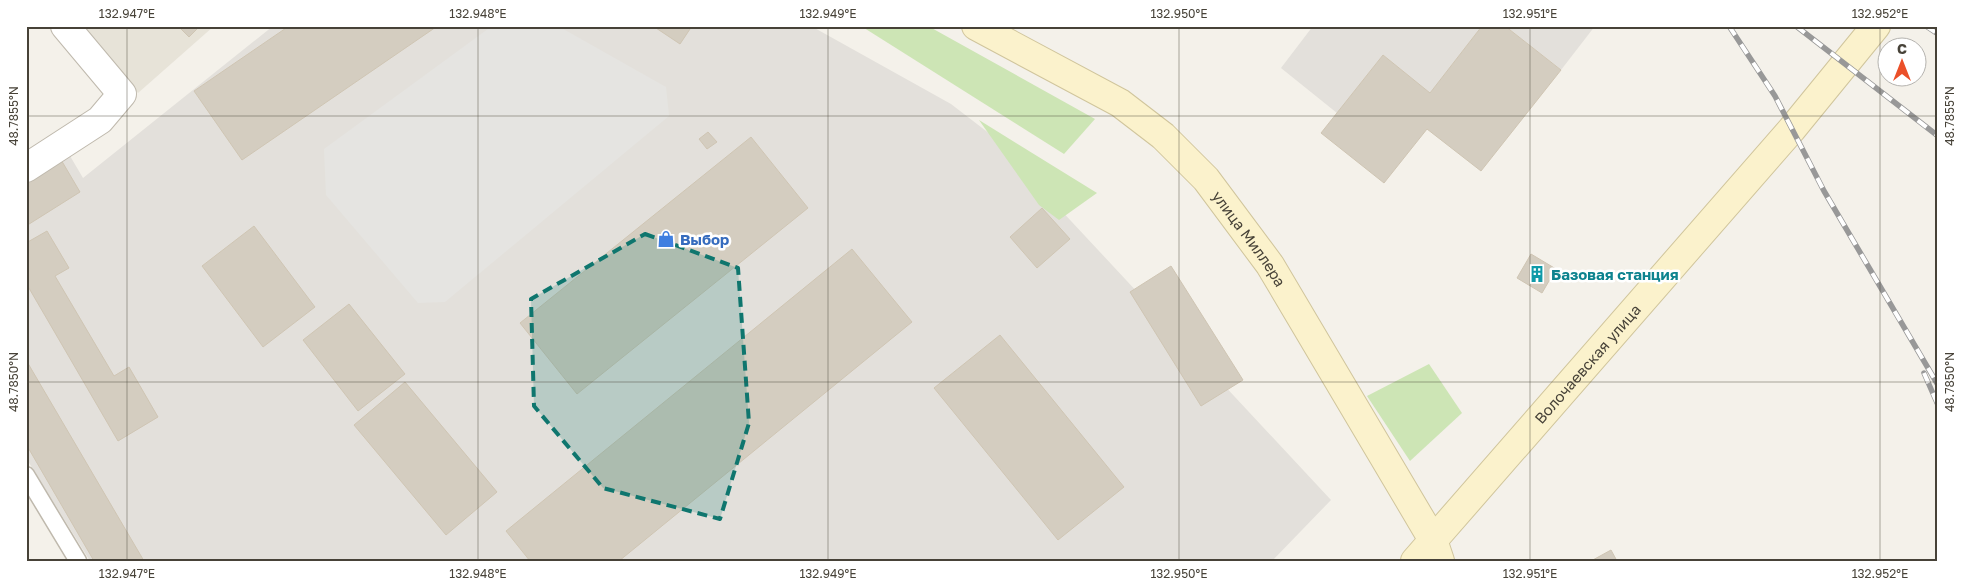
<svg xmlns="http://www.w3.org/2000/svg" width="1964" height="587" font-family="'Golos Text',sans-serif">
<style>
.residential{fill:#e7e3d8}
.industrial{fill:#e3e0db}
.green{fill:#cde5b5}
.parking{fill:#e5e4e1}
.building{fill:#d4cdc0;stroke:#cfc5b3}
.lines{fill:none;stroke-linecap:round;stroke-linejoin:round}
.service-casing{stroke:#bfb9ad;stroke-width:19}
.minor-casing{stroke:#bfb9ad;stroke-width:30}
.secondary-casing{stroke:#d0c59c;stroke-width:30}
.service{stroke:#fff;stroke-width:16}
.minor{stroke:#fff;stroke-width:28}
.secondary{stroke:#fbf2cc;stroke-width:28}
.rail-casing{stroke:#989898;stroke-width:5.5}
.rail{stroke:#fff;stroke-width:4;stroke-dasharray:11;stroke-linecap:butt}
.marked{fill:#0f766e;fill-opacity:0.2;stroke:#0f766e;stroke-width:4;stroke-dasharray:10 6;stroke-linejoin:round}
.ticks{fill:none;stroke:#474238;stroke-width:1;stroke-opacity:0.45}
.labels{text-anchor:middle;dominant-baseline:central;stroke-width:5;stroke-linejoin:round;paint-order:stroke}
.shop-label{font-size:15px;font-weight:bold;fill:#366cbe;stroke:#fff;text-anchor:start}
.street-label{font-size:15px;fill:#474238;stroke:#fff}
.culture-label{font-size:15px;font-weight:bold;fill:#0d838f;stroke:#fff;text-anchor:start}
.neatline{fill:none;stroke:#474238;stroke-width:2}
.ticks-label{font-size:12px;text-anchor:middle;fill:#474238}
</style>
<rect width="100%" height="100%" fill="#f4f1ea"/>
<polygon class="residential" points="71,26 214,26 138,93"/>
<g class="industrial">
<polygon points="273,26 811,26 951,104 990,134 1331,500 1272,561 90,561 26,458 26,167 63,144 83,178"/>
<polygon points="1313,26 1482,26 1430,93 1383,55 1337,113 1281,68"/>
<polygon points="1505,26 1595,26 1561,70"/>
</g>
<g class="green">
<polygon points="861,26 928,26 1095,119 1064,154"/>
<polygon points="979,120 1097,193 1059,220 1039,205"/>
<polygon points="1429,364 1462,413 1410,461 1367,396"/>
</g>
<polygon class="parking" points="492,26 558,26 666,87 669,116 445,302 418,303 326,195 324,149"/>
<g class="building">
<polygon points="178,26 200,26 189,37"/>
<polygon points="289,26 435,26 436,27 242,160 194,91"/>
<polygon points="653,26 692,26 680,44"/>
<polygon points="1482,26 1505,26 1561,70 1481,171 1427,129 1384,183 1321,133 1383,55 1430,93"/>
<polygon points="708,132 717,142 707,149 699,139"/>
<polygon points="751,137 808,208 577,394 520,323"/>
<polygon points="60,158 80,192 26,226 26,179"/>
<polygon points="1042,208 1070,239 1037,268 1010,237"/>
<polygon points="254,226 315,307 263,347 202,266"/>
<polygon points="47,231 69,268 55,276 114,376 129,367 158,417 118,441 26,283 26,243"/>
<polygon points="852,249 912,322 619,561 530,561 506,531"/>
<polygon points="1531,254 1556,269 1542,293 1517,278"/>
<polygon points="1171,266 1243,380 1201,406 1130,292"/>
<polygon points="349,304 405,374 358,411 303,340"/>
<polygon points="1000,335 1124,487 1058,540 934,388"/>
<polygon points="26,360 144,561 94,561 26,444"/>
<polygon points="405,382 497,492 446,535 354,425"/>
<polygon points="1611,550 1617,561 1591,561"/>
</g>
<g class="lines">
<g class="service-casing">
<polyline id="service" points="26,475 78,561"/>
</g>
<g class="minor-casing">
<polyline id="minor" points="26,168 100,120 122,94 65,26"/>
</g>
<g class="secondary-casing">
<g id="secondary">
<path id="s1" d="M976,26L1120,103L1163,136L1206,179L1270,265L1433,540L1440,561"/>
<path id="s2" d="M1415,561L1792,129L1876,26"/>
</g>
</g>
<use href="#service" class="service"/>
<use href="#minor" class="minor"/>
<use href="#secondary" class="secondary"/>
<g class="rail-casing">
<g id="rail">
<polyline points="1729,26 1775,96 1824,191 1938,385"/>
<polyline points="1796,26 1938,136"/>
<polyline points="1926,26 1938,34"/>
<polyline points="1924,373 1938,405"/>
</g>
</g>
<use href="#rail" class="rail"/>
</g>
<path class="marked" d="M645,234L738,268L749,423L720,519L603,488L534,406L531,299Z"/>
<path class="ticks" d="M127,26V561M478,26V561M828,26V561M1179,26V561M1530,26V561M1880,26V561M26,116H1938M26,382H1938"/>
<defs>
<g id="shop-bare" transform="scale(1.35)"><path d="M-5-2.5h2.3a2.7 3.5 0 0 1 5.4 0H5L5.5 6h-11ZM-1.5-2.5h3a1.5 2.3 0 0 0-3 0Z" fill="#3f7fe0" stroke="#fff" stroke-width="2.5" paint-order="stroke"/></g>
<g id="building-bare" transform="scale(1.35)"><path d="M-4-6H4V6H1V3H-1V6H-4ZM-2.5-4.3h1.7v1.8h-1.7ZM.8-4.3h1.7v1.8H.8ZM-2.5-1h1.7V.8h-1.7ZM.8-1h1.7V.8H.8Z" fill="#0f9aa8" stroke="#fff" stroke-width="2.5" paint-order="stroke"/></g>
</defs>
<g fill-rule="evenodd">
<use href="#shop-bare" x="666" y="239"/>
<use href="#building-bare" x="1537" y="274"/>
</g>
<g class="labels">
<g class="shop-label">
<text x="680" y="239">Выбор</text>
</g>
<g class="street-label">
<text stroke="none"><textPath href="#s1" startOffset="352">улица Миллера</textPath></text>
<text stroke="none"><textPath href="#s2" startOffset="262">Волочаевская улица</textPath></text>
</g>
<g class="culture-label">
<text x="1551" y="274">Базовая станция</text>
</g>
</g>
<rect width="1964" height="587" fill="none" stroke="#ffffff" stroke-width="55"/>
<g transform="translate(1902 62)"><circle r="24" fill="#ffffff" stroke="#b5b3af"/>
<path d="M0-4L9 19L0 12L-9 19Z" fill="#eb5029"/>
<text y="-8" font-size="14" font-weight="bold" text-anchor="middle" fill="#474238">С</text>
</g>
<rect x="28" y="28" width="1908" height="532" class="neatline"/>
<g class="ticks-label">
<text x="127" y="18">132.947°E</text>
<text x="478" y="18">132.948°E</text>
<text x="828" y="18">132.949°E</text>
<text x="1179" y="18">132.950°E</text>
<text x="1530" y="18">132.951°E</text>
<text x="1880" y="18">132.952°E</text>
<text transform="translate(14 116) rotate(-90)" y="4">48.7855°N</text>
<text transform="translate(1950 116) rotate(-90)" y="4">48.7855°N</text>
<text transform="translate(14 382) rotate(-90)" y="4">48.7850°N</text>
<text transform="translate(1950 382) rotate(-90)" y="4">48.7850°N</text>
<text x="127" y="578">132.947°E</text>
<text x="478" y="578">132.948°E</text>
<text x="828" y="578">132.949°E</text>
<text x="1179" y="578">132.950°E</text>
<text x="1530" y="578">132.951°E</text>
<text x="1880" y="578">132.952°E</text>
</g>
</svg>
